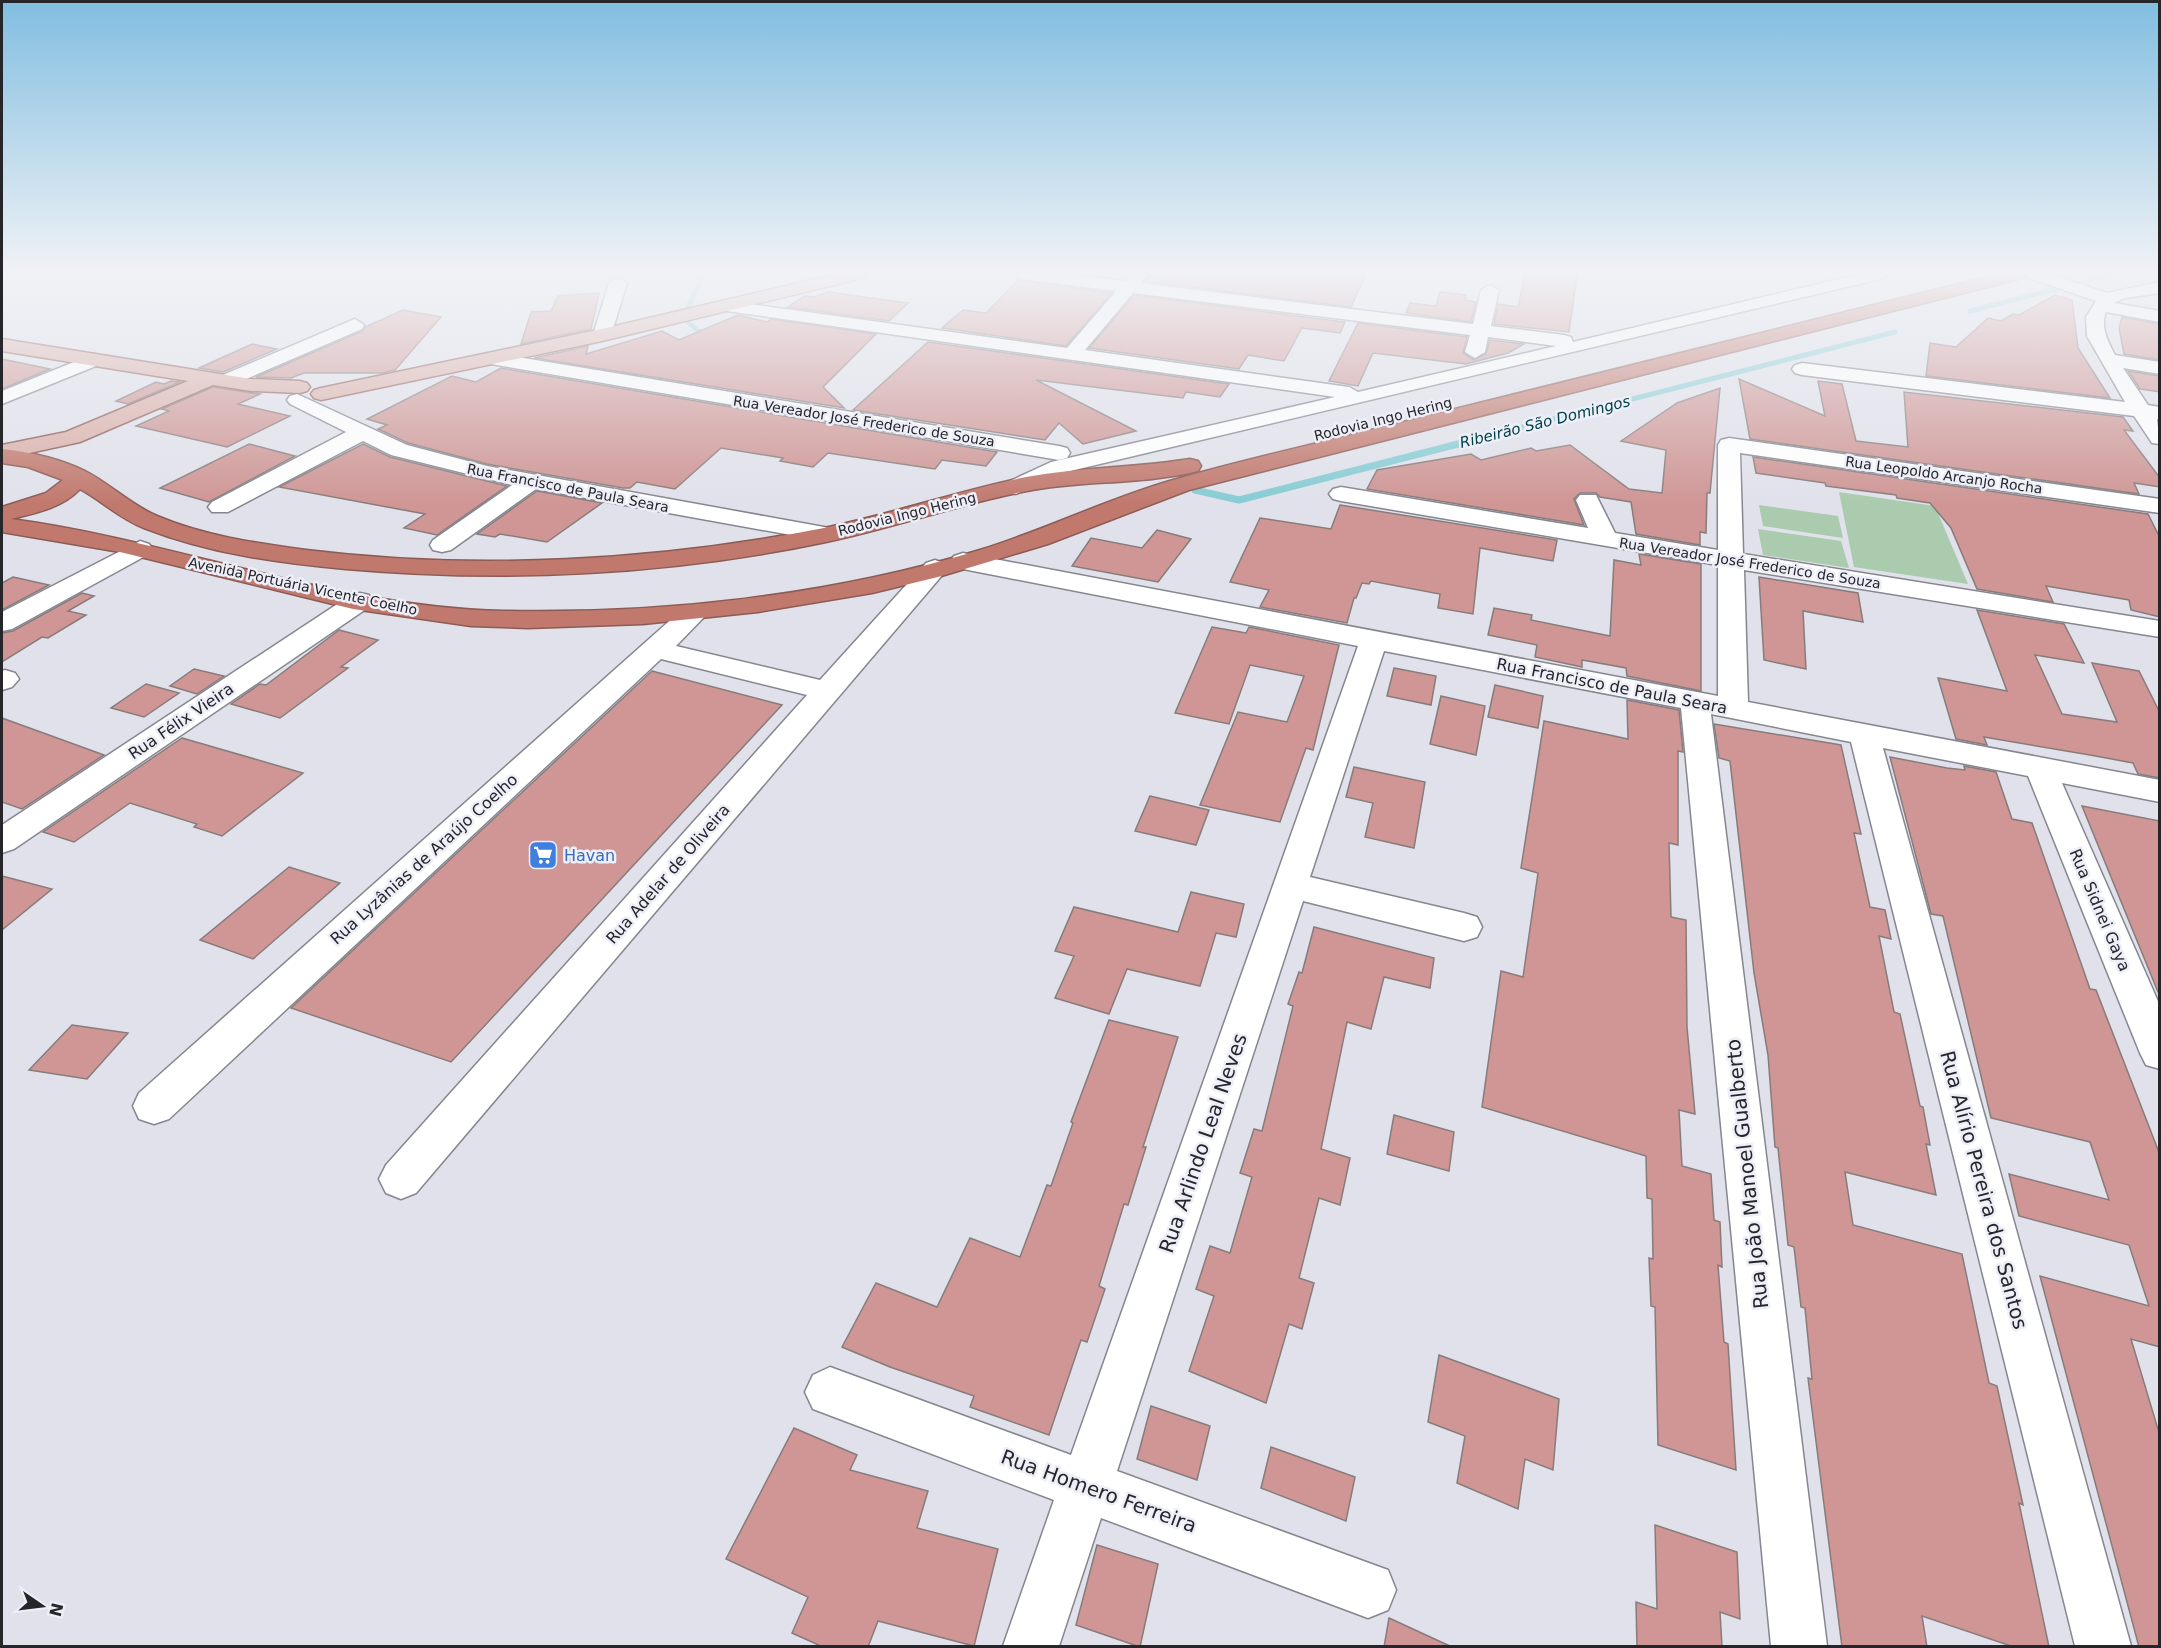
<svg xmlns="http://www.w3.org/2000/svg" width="2161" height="1648" font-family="'DejaVu Sans',sans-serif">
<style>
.green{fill:#aacbad}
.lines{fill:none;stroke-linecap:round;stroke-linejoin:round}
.stream-far1{stroke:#87ccd4;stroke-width:5}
.stream{stroke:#87ccd4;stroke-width:7}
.building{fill:#cf9695;stroke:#877c7c;stroke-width:1.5}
.minor-casing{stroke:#85868f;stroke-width:3}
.major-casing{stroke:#8b5c56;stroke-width:3}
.highway-casing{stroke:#8b5c56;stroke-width:3}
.minor{fill:#fff;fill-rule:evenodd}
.major{fill:#daafa8;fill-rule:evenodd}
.highway{fill:#c1796e;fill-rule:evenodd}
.labels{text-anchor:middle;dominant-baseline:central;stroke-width:5;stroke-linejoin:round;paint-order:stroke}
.far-street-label{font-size:14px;fill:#26262a;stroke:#edeef8}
.far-water-label{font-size:15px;font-style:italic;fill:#004248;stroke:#edeef8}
.street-label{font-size:16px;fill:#26262a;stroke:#edeef8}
.shop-label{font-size:16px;fill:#366cbe;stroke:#edeef8;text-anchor:start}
.near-street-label{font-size:20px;fill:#26262a;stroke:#edeef8}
</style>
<rect width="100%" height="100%" fill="#e0e1ea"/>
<g class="green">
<polygon points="1839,492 1935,506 1968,584 1854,567"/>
<polygon points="1759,505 1838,516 1843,538 1763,526"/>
<polygon points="1758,529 1841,541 1849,568 1763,555"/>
</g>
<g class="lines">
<g class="stream-far1">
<polyline points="704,274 687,309 687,321 698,331 713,333"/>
<polyline points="2077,284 2113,274"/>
<polyline points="1970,311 2060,288"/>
<polyline points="1495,434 1895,332"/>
</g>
<polyline class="stream" points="1195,490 1239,500 1501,433"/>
</g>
<g class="building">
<polygon points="1150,274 1366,274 1351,307 1145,281"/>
<polygon points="1525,274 1577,276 1569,332 1494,324 1498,304 1518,307"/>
<polygon points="1018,280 1024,281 1112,293 1066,346 942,328 963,310 986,313"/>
<polygon points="828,292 908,303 889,321 788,307 804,296 814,297"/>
<polygon points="1440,292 1466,295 1465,300 1476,302 1471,322 1406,313 1410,303 1436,306"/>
<polygon points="599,293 591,329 521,344 531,312 551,311 558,296"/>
<polygon points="1134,295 1345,322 1340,333 1302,328 1284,361 1248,355 1239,369 1089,348"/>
<polygon points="2055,295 2072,300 2078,348 2110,398 1926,376 1930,343 1956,347 1988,318 2001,321 2013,314 2019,315"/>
<polygon points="403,310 441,317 395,370 382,373 304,373 291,378 256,377 363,331 365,327"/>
<polygon points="738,315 767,322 771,319 876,334 823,387 844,408 534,358 588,346 586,354 662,331 679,340"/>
<polygon points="2122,317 2160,324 2160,360 2124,354 2119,328"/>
<polygon points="1358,323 1467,337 1463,353 1474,360 1486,354 1490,340 1524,344 1508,353 1466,364 1373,353 1358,386 1329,381"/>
<polygon points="928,342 1229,384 1220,397 1186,392 1183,398 1036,380 1136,431 1083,444 1059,423 1045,440 853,410"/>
<polygon points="252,344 277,349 223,372 199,368"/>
<polygon points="2,359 50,369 2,389"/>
<polygon points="501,368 997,452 986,466 942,460 935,469 828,453 813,467 780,461 783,458 721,448 675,489 637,482 630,488 623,488 487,464 408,443 378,429 387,425 367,419 452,376 476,382"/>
<polygon points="2128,371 2160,376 2160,392 2140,389"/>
<polygon points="1739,379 1825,416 1818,381 1842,384 1856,441 1908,447 1904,392 2123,417 2133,431 2124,430 2160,478 2160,487 2134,483 2139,494 1750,439"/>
<polygon points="171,381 180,382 128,404 116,401 156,382 164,384"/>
<polygon points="213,387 260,394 238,404 290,416 227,447 136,426 169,411 162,409"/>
<polygon points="1720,388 1710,493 1707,493 1706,533 1700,532 1700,545 1636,534 1631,502 1600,497 1596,493 1580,493 1574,499 1584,525 1367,489 1377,470 1471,454 1481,460 1531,448 1536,451 1570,445 1629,489 1662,493 1666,450 1621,441 1677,403"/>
<polygon points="249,444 295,456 209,502 160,488"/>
<polygon points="363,444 390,457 507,486 437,535 404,528 425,514 279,487"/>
<polygon points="1753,457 2148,514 2160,538 2160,617 2131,610 2129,600 2046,586 2053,602 1977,589 1951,528 1930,503 1897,498 1896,495 1826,486 1825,483 1756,473"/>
<polygon points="537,491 602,503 547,542 500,534 495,537 477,534"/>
<polygon points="1340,505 1557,540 1553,561 1480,548 1473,614 1438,608 1440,594 1371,581 1369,584 1362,583 1356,598 1354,598 1347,623 1260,607 1269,590 1230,582 1260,518 1331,529"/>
<polygon points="1157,530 1191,539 1158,582 1072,566 1091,538 1142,548"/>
<polygon points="1639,554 1701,564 1701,691 1627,676 1626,668 1582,660 1582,667 1535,657 1537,645 1488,635 1494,608 1532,615 1531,620 1610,636 1614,560 1641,565"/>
<polygon points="13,577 49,585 2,610 2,583"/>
<polygon points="1759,577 1858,593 1863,622 1803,611 1806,669 1764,660"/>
<polygon points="82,593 94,596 68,611 86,615 48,638 42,637 2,662 2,633 13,631"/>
<polygon points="1977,610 2064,624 2084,663 2035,655 2062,714 2117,722 2092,663 2139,671 2160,713 2160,778 2138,774 2133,763 2090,755 1984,737 1987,745 1956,739 1938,678 2007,691"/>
<polygon points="1212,627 1246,633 1249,627 1339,645 1313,750 1306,748 1280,822 1200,805 1238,712 1287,722 1304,676 1250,665 1229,724 1175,713"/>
<polygon points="339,630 378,640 341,667 348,668 280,718 231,704 260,684 266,685"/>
<polygon points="1394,668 1436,676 1431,705 1387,696"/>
<polygon points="194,669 224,676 197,694 170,686"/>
<polygon points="652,671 782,705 451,1062 291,1008"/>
<polygon points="146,684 179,693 144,717 111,708"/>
<polygon points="1495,685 1543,696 1538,728 1488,717"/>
<polygon points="1441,696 1485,706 1476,755 1430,744"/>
<polygon points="1627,700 1679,710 1683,752 1678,751 1678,845 1669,843 1671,917 1686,920 1687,1027 1695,1114 1679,1110 1682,1166 1711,1174 1714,1220 1720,1222 1722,1267 1718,1265 1724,1342 1728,1344 1736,1470 1658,1445 1655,1307 1651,1306 1649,1258 1653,1259 1652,1199 1647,1198 1646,1156 1482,1107 1501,971 1523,977 1538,873 1521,868 1544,721 1628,739"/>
<polygon points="2,718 104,755 22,809 2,802"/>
<polygon points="1714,724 1841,745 1861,834 1854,833 1870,907 1885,910 1891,939 1879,936 1894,1012 1900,1014 1920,1106 1923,1107 1930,1145 1926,1144 1936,1195 1845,1172 1853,1225 1962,1254 1989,1383 1997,1386 2023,1505 2019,1503 2049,1647 2014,1647 1922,1616 1927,1647 1842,1647 1808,1378 1812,1379 1805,1308 1801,1307 1794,1247 1788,1245 1778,1148 1775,1147 1768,1055 1754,973 1730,761 1719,758"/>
<polygon points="182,738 303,773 222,836 194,827 197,824 130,803 74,842 43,832"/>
<polygon points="1890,757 1947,768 1965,770 1964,766 1996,772 2012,819 2032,823 2090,989 2096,990 2160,1155 2160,1347 2131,1339 2160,1436 2160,1647 2139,1647 2040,1276 2149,1306 2129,1245 2019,1216 2009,1174 2109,1200 2090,1142 1991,1118 1943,916 1931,914"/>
<polygon points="1354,767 1425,782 1414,848 1365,837 1373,803 1346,797"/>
<polygon points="1150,796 1209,810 1196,845 1135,831"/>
<polygon points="2082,806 2160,821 2160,992 2158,992"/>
<polygon points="289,867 340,883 253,959 200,940"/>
<polygon points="2,876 52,889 2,930"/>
<polygon points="1191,892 1244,904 1236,937 1216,933 1200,986 1127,969 1109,1014 1055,998 1074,956 1055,951 1074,907 1178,932"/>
<polygon points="1314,927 1434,958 1430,988 1384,977 1371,1029 1347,1022 1321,1149 1350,1158 1340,1205 1319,1198 1299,1278 1314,1283 1302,1329 1289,1324 1266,1403 1189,1371 1214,1296 1196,1289 1210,1246 1230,1253 1252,1177 1240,1173 1254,1129 1262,1131 1293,1006 1288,1004 1299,972 1302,973"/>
<polygon points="1109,1020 1178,1037 1143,1147 1146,1147 1128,1205 1124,1204 1099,1286 1105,1289 1087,1342 1081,1340 1049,1435 970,1407 974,1396 890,1367 842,1347 876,1283 937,1307 970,1238 1020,1257 1047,1185 1051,1186 1073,1123 1071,1122"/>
<polygon points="72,1025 128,1033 87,1079 29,1070"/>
<polygon points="1394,1115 1454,1132 1449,1171 1387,1154"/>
<polygon points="1439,1355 1559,1399 1553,1470 1525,1459 1518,1509 1457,1483 1465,1436 1428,1422"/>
<polygon points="1151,1406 1210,1426 1197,1480 1137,1459"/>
<polygon points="794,1428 857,1455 850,1470 928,1491 917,1528 998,1549 974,1646 878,1621 868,1647 823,1647 792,1633 808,1597 726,1559"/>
<polygon points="1271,1447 1355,1477 1346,1521 1261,1488"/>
<polygon points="1655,1525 1737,1552 1740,1619 1720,1612 1722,1647 1637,1647 1636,1602 1657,1609"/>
<polygon points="1097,1545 1158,1564 1140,1647 1076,1625"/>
<polygon points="1389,1618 1452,1647 1384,1647"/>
</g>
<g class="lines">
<g class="minor-casing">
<g id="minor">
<path d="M1016,274H1062L1125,281L1131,274H1148L1141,283L1473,324L1481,290L1490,285L1499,290L1491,326L1564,335L1571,337L1573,342L1860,274H1889L1880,279L1066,472L1016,494L1008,492L1004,487L1008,482L1051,462L1335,397L727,311L718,306L727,301L1067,348L1116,291L1024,279L1018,278ZM1133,293L1470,335L1465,352L1475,358L1485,352L1488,337L1556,346L1358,392L1349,387L1085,350Z"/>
<path d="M2026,274H2050L2107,293L2160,282V293L2125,298L2114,303L2160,311V322L2106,312C2100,327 2108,342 2115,355L2160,362V374L2123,368L2148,405L2160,407V419H2157L2160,444L2152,443L2134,416L1802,375L1795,373L1792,369L1795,365L1802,363L2125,402L2087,336L2086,317L2096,301L2029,278Z"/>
<polygon points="618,278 627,283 611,335 609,339 595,339 593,335 609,283"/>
<polygon points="355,319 364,325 362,329 232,385 218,385 215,381 218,377"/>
<polygon points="492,353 1059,446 1067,448 1070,453 1067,458 1059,460 485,363 482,359"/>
<polygon points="94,354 101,356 104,360 101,364 2,404 2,391"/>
<polygon points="297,394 407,445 487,466 824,527 833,529 836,534 833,539 824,541 536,489 451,550 442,552 433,550 430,545 433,540 512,485 391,455 363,441 228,512 212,512 208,507 212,502 346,432 290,404 287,400 290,396"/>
<polygon points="1729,438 2160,499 2160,513 1740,453 1743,554 2160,621 2160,637 1744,570 1748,702 2160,780 2160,802 2062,783 2160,1006 2160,1069 2146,1065 2140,1053 2028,776 1883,748 2131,1646 2075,1646 1851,742 1711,714 1827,1646 1771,1646 1681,708 1384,651 1310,877 1464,913 1477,917 1482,927 1477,937 1464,941 1303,901 1117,1471 1388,1570 1396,1590 1388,1610 1368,1618 1101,1518 1059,1646 1003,1646 1054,1500 813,1409 805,1392 813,1375 830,1367 1071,1455 1358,646 963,569 954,566 950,561 954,556 963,553 1718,696 1718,565 1341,501 1333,499 1329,494 1333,489 1341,487 1588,528 1576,500 1580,495 1596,495 1615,533 1718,550 1718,445 1721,440"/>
<polygon points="140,541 149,544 153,549 149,554 12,629 2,631 2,612"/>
<polygon points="935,560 944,563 948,568 944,573 416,1193 401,1199 386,1193 379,1179 386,1165 807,695 661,659 169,1119 154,1124 139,1119 133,1106 139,1093 685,607 695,605 705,607 708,613 676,646 820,680 926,563"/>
<polygon points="360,593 369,595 373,601 369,607 14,849 2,853 2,825 351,595"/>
<polygon points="5,670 15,673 19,679 12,687 2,690 2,671"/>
</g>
</g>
<g class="major-casing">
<g id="major">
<polygon points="837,274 866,274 863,278 602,341 321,400 314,398 311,394 314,390 321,388 602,329"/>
<polygon points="2,339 251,379 300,381 307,383 310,387 307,391 300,393 251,391 213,385 80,442 2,459 2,445 66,432 188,381 2,351"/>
</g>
</g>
<g class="highway-casing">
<path id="highway" d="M1998,274H2026L2023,278L1189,490L1048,544L938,577L872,593L758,612L643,624L528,628L471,626L353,609L120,552L2,532V507L46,493L63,480L28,467L2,463V449C30,452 60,459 85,471C109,483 131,505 157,516C204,536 255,543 306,550C476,571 655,561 824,528C892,514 958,491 1026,477C1080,467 1135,468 1190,459L1198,461L1201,466L1198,471C1142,485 1083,480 1027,491C959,504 894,528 826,542C670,575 505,583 346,569C277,563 208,553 144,528C120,519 102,501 80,489C62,508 36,513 11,519C176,541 337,608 504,611C663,614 828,596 980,550C1045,530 1107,499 1173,480C1265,454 1359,434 1451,410C1634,365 1816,319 1998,274Z"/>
</g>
<use href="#minor" class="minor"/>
<use href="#major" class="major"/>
<use href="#highway" class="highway"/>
</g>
<linearGradient id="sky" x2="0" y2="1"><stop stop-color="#81bee0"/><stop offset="0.54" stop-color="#f1f2f6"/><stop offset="1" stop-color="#f1f2f6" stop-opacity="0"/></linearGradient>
<rect width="2161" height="504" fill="url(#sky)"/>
<defs>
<g id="supermarket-square" transform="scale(1.5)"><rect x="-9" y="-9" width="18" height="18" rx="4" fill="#3f7fe0" stroke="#edeef8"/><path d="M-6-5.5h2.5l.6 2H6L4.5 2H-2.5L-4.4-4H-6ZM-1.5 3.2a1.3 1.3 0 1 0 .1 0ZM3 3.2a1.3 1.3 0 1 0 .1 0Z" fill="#fff"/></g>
</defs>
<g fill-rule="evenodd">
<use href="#supermarket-square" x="543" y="855"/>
</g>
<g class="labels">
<g class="far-street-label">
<text transform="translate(1383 419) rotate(-14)">Rodovia Ingo Hering</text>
<text transform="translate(864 421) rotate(9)">Rua Vereador José Frederico de Souza</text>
<text transform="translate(1944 475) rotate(8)">Rua Leopoldo Arcanjo Rocha</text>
<text transform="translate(568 488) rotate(11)">Rua Francisco de Paula Seara</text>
<text transform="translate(907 514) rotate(-14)">Rodovia Ingo Hering</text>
<text transform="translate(1750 563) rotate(9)">Rua Vereador José Frederico de Souza</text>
<text transform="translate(303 586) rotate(12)">Avenida Portuária Vicente Coelho</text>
</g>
<g class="far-water-label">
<text transform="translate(1545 422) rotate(-14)">Ribeirão São Domingos</text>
</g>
<g class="street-label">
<text transform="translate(1612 686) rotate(11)">Rua Francisco de Paula Seara</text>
<text transform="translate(181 721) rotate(-34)">Rua Félix Vieira</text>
<text transform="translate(424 859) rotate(-42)">Rua Lyzânias de Araújo Coelho</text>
<text transform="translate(668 874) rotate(-49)">Rua Adelar de Oliveira</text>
<text transform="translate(2100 910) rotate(67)">Rua Sidnei Gaya</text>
</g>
<g class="shop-label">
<text x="564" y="855">Havan</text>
</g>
<g class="near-street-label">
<text transform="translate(1203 1143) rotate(-71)">Rua Arlindo Leal Neves</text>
<text transform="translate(1747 1174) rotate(-96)">Rua João Manoel Gualberto</text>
<text transform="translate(1984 1190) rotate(75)">Rua Alírio Pereira dos Santos</text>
<text transform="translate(1099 1491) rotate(20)">Rua Homero Ferreira</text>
</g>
</g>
<rect width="2161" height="1648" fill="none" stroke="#26262a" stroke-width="6"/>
<g transform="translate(42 1606) rotate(104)" stroke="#edeef8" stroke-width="4.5" paint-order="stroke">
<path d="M0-4.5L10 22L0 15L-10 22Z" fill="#26262a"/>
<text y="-9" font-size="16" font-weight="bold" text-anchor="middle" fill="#26262a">N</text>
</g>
</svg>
